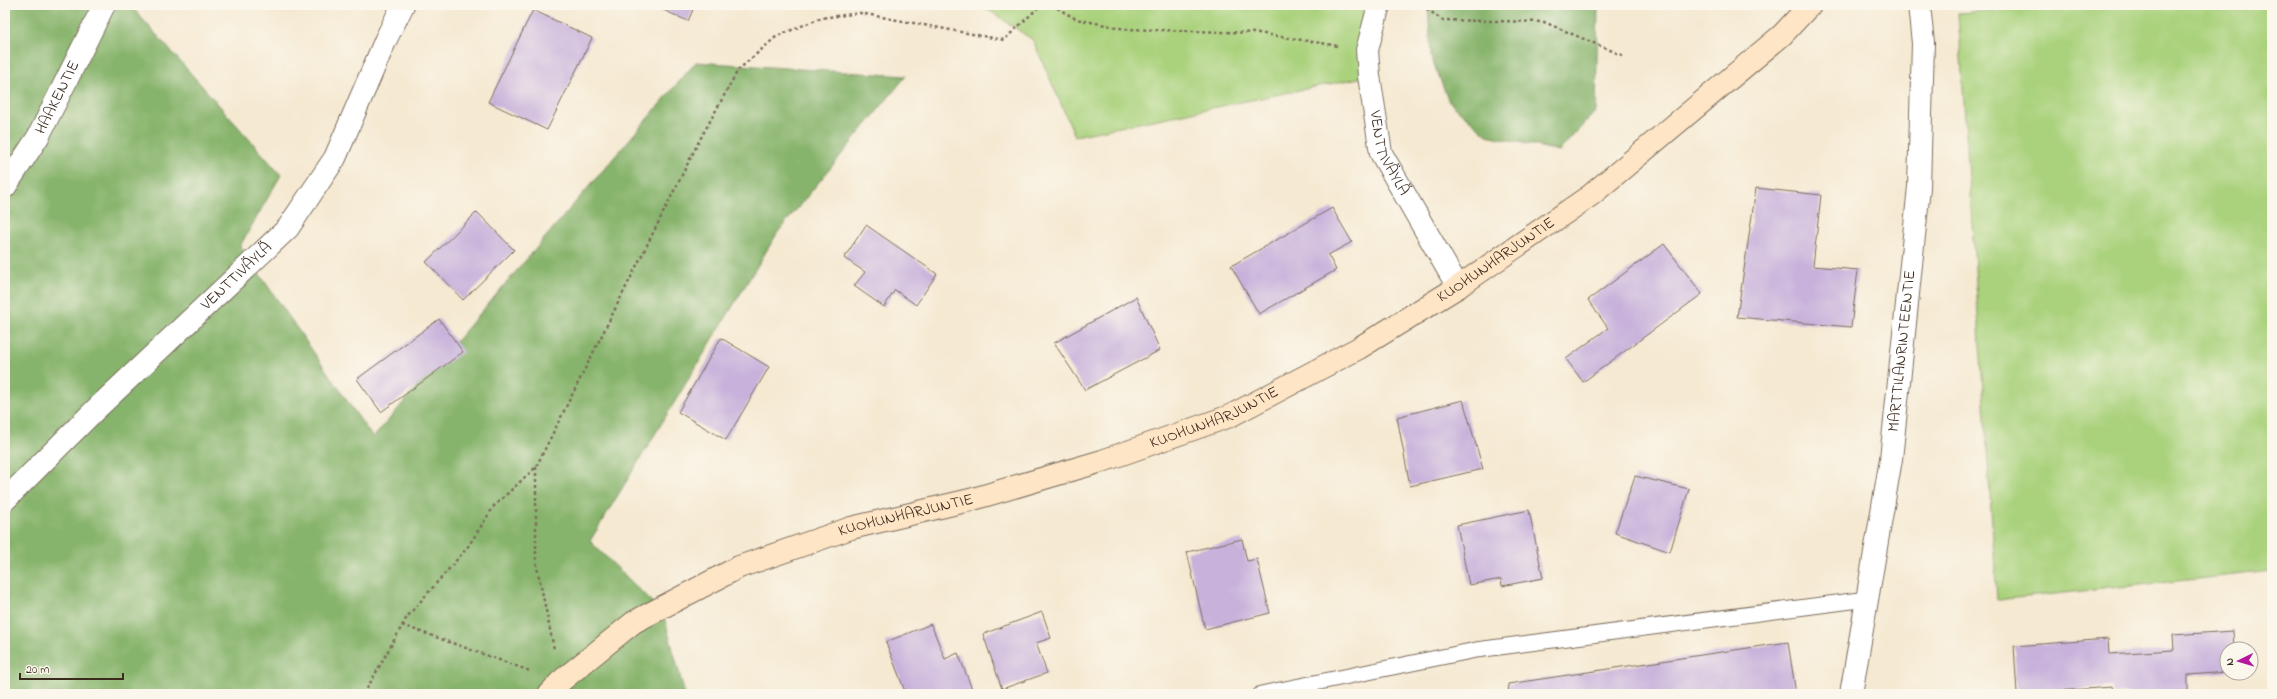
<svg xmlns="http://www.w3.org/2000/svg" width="2277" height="699" font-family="'Indie Flower',sans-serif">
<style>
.green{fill:#aad27d;stroke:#727e4e}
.forest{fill:#87b46c;stroke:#616f45}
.building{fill:#c8b2db}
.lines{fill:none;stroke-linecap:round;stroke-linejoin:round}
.service-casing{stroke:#7c6d5d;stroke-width:17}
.minor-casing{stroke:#7c6d5d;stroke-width:24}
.secondary-casing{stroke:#7c6d5d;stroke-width:24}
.path{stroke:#7c6d5d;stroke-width:2.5;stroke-dasharray:3 3;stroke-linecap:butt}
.service{stroke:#fff;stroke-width:15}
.minor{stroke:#fff;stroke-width:22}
.secondary{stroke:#fde5c5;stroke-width:22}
.labels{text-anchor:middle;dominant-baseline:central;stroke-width:3.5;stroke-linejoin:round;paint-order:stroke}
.street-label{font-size:16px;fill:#3b2a1e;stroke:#fbf7ec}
</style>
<rect width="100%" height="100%" fill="#fbf7ec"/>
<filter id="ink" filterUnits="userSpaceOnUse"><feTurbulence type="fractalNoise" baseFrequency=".025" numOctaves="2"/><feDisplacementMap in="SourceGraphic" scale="8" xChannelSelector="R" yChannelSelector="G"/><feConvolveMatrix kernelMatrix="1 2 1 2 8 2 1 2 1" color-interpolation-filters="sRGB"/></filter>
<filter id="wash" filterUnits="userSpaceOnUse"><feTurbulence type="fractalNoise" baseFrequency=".012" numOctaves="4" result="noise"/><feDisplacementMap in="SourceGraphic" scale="16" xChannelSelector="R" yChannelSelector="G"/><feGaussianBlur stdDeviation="0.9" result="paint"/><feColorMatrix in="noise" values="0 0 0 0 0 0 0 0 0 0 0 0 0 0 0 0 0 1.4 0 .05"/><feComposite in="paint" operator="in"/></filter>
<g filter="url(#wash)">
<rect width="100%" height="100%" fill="#f5e9d2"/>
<g class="green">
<polygon points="981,5 1379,5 1369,76 1075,136 1033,40"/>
<polygon points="2069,5 2272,5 2272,571 1997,600 1958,13"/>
</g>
<g class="forest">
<polygon points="5,5 130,5 281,175 240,246 373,438 696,62 906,76 778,232 590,541 663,613 685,694 5,694"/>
<polygon points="1428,5 1598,5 1596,111 1559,151 1487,135 1449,102 1431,57"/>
</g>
<g id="blocks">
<g class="building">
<polygon points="652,5 695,5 688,21"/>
<polygon points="533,10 592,38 547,130 488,102"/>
<polygon points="1756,188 1821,195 1813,266 1858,270 1851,327 1737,317"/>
<polygon points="1332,208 1352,242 1328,255 1336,270 1259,314 1231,266"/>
<polygon points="477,212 514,250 463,300 426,262"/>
<polygon points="866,225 937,274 916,305 895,290 884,307 854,286 865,272 844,258"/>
<polygon points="1664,244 1702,294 1583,382 1566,359 1608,328 1588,300"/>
<polygon points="1136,297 1160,350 1085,390 1054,343"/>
<polygon points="439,319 463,352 381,412 357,379"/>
<polygon points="721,338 769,367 726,440 678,412"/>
<polygon points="1463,400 1483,469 1410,486 1397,417"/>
<polygon points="1635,476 1689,489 1670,552 1615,533"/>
<polygon points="1529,510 1543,578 1502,586 1501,579 1469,585 1457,525"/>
<polygon points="1242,539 1247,561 1257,559 1270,613 1205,629 1187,552"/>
<polygon points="1042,612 1051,638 1036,643 1047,673 1002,689 983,634"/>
<polygon points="931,624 945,659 958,653 974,694 906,694 886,642"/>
<polygon points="2233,631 2234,649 2227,649 2227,672 2188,675 2188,692 2113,694 2112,687 2017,694 2014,646 2108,639 2109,654 2174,650 2173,635"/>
<polygon points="1788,642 1796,694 1509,694 1508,684"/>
</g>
</g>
</g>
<g filter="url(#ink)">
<use href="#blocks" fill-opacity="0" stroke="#7c6d5d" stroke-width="1"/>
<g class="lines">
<g class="service-casing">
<polyline id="service" points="1261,694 1476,650 1867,599"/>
</g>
<g class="minor-casing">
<g id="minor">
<path id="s1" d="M1379,5L1367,50L1369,76L1381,153L1458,287"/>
<path id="s2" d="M5,187L38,137L104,5"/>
<path id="s3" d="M5,500L94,411L288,228L335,158L386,39L403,5"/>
<path id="s4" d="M1851,694L1891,459L1919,187L1923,43L1919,5"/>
</g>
</g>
<g class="secondary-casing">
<g id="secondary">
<path id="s5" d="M549,694L561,681L634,622L739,567L851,528L970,500L1102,461L1230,416L1359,348L1458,287L1591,195L1782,35L1810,5"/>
</g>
</g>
<g class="path">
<polyline points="1052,5 1076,19 1125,29 1258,33 1339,46"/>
<polyline points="1422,5 1442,20 1544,22 1624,56"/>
<polyline points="536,467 536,562 554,649"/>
<polyline points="402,625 530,671"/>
<polyline points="364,694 407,617 467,548 494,506 536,467 697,145 738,70 777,36 821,18 860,13 1004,40 1041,5"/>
</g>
<use href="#service" class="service"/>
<use href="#minor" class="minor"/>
<use href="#secondary" class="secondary"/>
</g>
</g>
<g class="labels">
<g class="street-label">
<text stroke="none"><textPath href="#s2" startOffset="104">HAAKENTIE</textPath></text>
<text stroke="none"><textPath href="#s1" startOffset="153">VENTTIVÄYLÄ</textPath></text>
<text stroke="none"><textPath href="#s5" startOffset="1053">KUOHUNHARJUNTIE</textPath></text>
<text stroke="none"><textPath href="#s3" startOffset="322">VENTTIVÄYLÄ</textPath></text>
<text stroke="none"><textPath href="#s4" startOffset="347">MARTTILANRINTEENTIE</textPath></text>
<text stroke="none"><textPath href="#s5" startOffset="729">KUOHUNHARJUNTIE</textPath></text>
<text stroke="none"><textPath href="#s5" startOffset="405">KUOHUNHARJUNTIE</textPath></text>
</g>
</g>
<rect width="2277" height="699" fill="none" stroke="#fbf7ec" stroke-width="20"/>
<g transform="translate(2239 661) rotate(265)"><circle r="19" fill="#fbf7ec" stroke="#aea59a"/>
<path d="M0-3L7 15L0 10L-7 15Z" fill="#b5179e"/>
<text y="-6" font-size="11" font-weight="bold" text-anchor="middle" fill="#3b2a1e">N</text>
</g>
<path d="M20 673v6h103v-6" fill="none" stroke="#3b2a1e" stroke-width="2"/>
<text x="26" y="673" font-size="12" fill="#3b2a1e" stroke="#fbf7ec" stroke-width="3" paint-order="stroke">20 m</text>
</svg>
